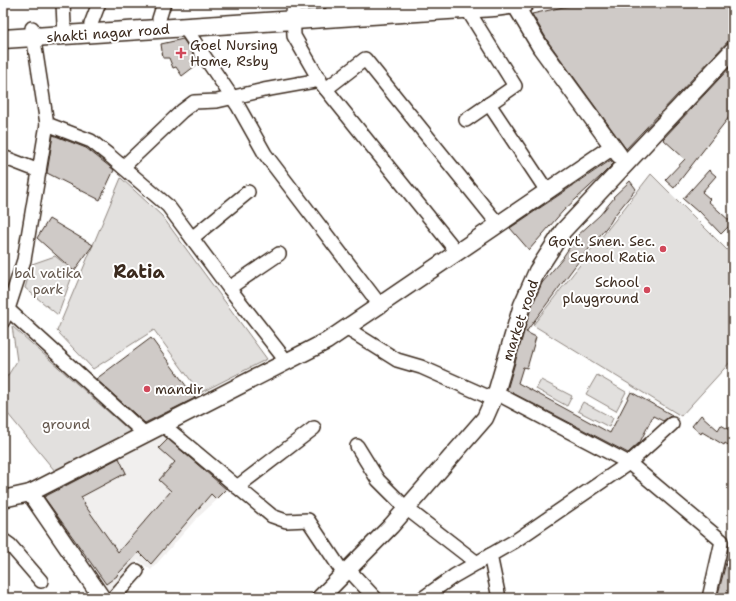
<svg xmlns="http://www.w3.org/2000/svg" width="736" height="601" font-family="'Shantell Sans',sans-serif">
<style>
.built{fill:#f1efee}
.green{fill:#e2e0de;stroke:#8e857e}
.building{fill:#cfcac7;stroke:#3b2a1e}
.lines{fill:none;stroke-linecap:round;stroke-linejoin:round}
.service-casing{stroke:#3b2a1e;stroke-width:10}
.minor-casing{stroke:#3b2a1e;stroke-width:16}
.tertiary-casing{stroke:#3b2a1e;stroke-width:19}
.secondary-casing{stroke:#3b2a1e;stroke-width:21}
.service{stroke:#fff;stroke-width:7}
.minor{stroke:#fff;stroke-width:13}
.tertiary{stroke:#fff;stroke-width:16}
.secondary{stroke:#fff;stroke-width:18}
.poi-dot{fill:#d1495b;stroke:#fff;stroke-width:1.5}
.labels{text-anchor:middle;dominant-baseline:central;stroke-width:4;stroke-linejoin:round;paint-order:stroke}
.street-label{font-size:14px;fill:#3b2a1e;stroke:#fff}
.poi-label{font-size:14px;fill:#3b2a1e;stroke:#fff;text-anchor:start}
.park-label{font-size:14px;fill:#65584e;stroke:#fff}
.district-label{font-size:18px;font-weight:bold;fill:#3b2a1e;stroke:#fff}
</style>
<rect width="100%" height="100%" fill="#fff"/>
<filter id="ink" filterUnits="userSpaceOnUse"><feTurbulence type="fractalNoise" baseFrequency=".025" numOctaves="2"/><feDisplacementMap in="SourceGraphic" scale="8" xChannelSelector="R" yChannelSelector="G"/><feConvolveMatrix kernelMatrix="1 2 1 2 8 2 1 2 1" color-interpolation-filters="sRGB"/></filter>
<g filter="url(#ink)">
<polygon class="built" points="164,430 230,488 196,519 151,570 138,560 107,593 37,494"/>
<g class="green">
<polygon points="651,174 733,256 733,359 681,416 533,325"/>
<polygon points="121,178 162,216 267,359 200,393 154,330 93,369 57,331"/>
<polygon points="55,256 74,271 58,315 25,288 32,264"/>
<polygon points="12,326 132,433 55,471 3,408 3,383 17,361"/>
<polygon points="597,375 626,392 616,411 586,394"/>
<polygon points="541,380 572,396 567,406 536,389"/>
<polygon points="583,402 613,418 609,427 578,411"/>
</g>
<g class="building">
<polygon points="581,3 733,3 733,36 626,149 549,43 532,14"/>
<polygon points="183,39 199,63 182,76 176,67 173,68 169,58 163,58 161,44"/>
<polygon points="733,64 733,112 674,188 665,180 685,159 663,139"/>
<polygon points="53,135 86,148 114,170 100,200 47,173"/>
<polygon points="611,161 614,163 601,176 563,211 529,250 510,228 611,160"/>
<polygon points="709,170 716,176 702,192 710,199 708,201 732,223 721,234 699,211 698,212 683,199"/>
<polygon points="630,181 636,189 614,216 610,223 575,266 526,332 536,337 527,368 523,367 518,383 610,433 631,392 672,415 663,421 653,416 640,442 628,453 507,390 531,308 542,283 564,257 563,257 577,236 600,215 614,198 613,197"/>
<polygon points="49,219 93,245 74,271 37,238"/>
<polygon points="151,338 195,398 145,423 96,379"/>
<polygon points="701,415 718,430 721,425 733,432 733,448 725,443 724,445 702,432 701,434 692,426"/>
<polygon points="168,439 226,489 216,499 211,494 151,564 139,552 117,575 117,576 106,584 44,497 119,458 126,473 81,497 85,504 84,504 118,552 171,491 159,480 175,462 159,448"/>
<polygon points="730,547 733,548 733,598 717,598"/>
</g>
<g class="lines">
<g class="service-casing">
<g id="service">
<polyline points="364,6 366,3"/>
<polyline points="330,8 333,3"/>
</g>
</g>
<g class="minor-casing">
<g id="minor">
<polyline points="63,3 64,25"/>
<polyline points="293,3 294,36 321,83 457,252"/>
<polyline points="159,19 164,3"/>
<polyline points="91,24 99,3"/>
<polyline points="185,28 238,106 265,154 380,305"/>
<polyline points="326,89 365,59 498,224"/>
<polyline points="489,104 547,191"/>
<polyline points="466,120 515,86 467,9"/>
<polyline points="47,124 91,141 110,156 168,206 229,288 287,362"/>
<polyline points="3,157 39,171"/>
<polyline points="123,167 182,111 194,102 217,101 264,90 320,80"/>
<polyline points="192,238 248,192"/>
<polyline points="229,288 279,254"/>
<polyline points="3,305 145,434"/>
<polyline points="3,321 8,309 24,260 47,124 32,28"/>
<polyline points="346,328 397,360 421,367 493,399"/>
<polyline points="496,393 629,463 722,541 709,598"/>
<polyline points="163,425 272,516 286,521 308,520 344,574"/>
<polyline points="357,446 378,480 406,508 477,563"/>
<polyline points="237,487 314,428"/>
<polyline points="3,540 10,545 41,581"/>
<polyline points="490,555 499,598"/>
<polyline points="348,569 375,598"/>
<polyline points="113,598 137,571"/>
<polyline points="423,598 454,576 515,541 629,463 672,424"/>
</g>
</g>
<g class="tertiary-casing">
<g id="tertiary">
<polyline points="514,3 541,48 619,155"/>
<polyline points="30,493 102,598"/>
<polyline points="3,499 30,493 327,341 612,147"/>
<polyline points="320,598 391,526 485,418 496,393 522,305 537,271 563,231 733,50"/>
</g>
</g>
<g class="secondary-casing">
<polyline id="secondary" points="3,39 494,7 525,3"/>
</g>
<use href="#service" class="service"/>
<use href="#minor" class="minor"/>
<use href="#tertiary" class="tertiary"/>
<use href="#secondary" class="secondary"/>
</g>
</g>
<g class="poi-dot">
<path d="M179 47h4v4h4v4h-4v4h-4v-4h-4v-4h4z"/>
<circle cx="663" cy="249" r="4"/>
<circle cx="647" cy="290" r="4"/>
<circle cx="147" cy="389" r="4"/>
</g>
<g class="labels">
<g class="street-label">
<text transform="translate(108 33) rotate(-4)">shakti nagar road</text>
<text transform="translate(520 320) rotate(-71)">market road</text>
</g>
<g class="poi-label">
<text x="190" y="45">Goel Nursing<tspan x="190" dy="16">Home, Rsby</tspan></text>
<text x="655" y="241" text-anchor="end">Govt. Snen. Sec.<tspan x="655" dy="16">School Ratia</tspan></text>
<text x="639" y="282" text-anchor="end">School<tspan x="639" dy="16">playground</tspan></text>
<text x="155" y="389">mandir</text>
</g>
<g class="park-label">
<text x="48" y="273">bal vatika<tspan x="48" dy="16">park</tspan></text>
<text x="66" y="424">ground</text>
</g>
<g class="district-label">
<text x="139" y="272">Ratia</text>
</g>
</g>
<rect width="736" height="601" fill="none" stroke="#fff" stroke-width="16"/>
<rect x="8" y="8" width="720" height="585" fill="none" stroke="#3b2a1e" stroke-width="1.5" filter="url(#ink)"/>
</svg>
